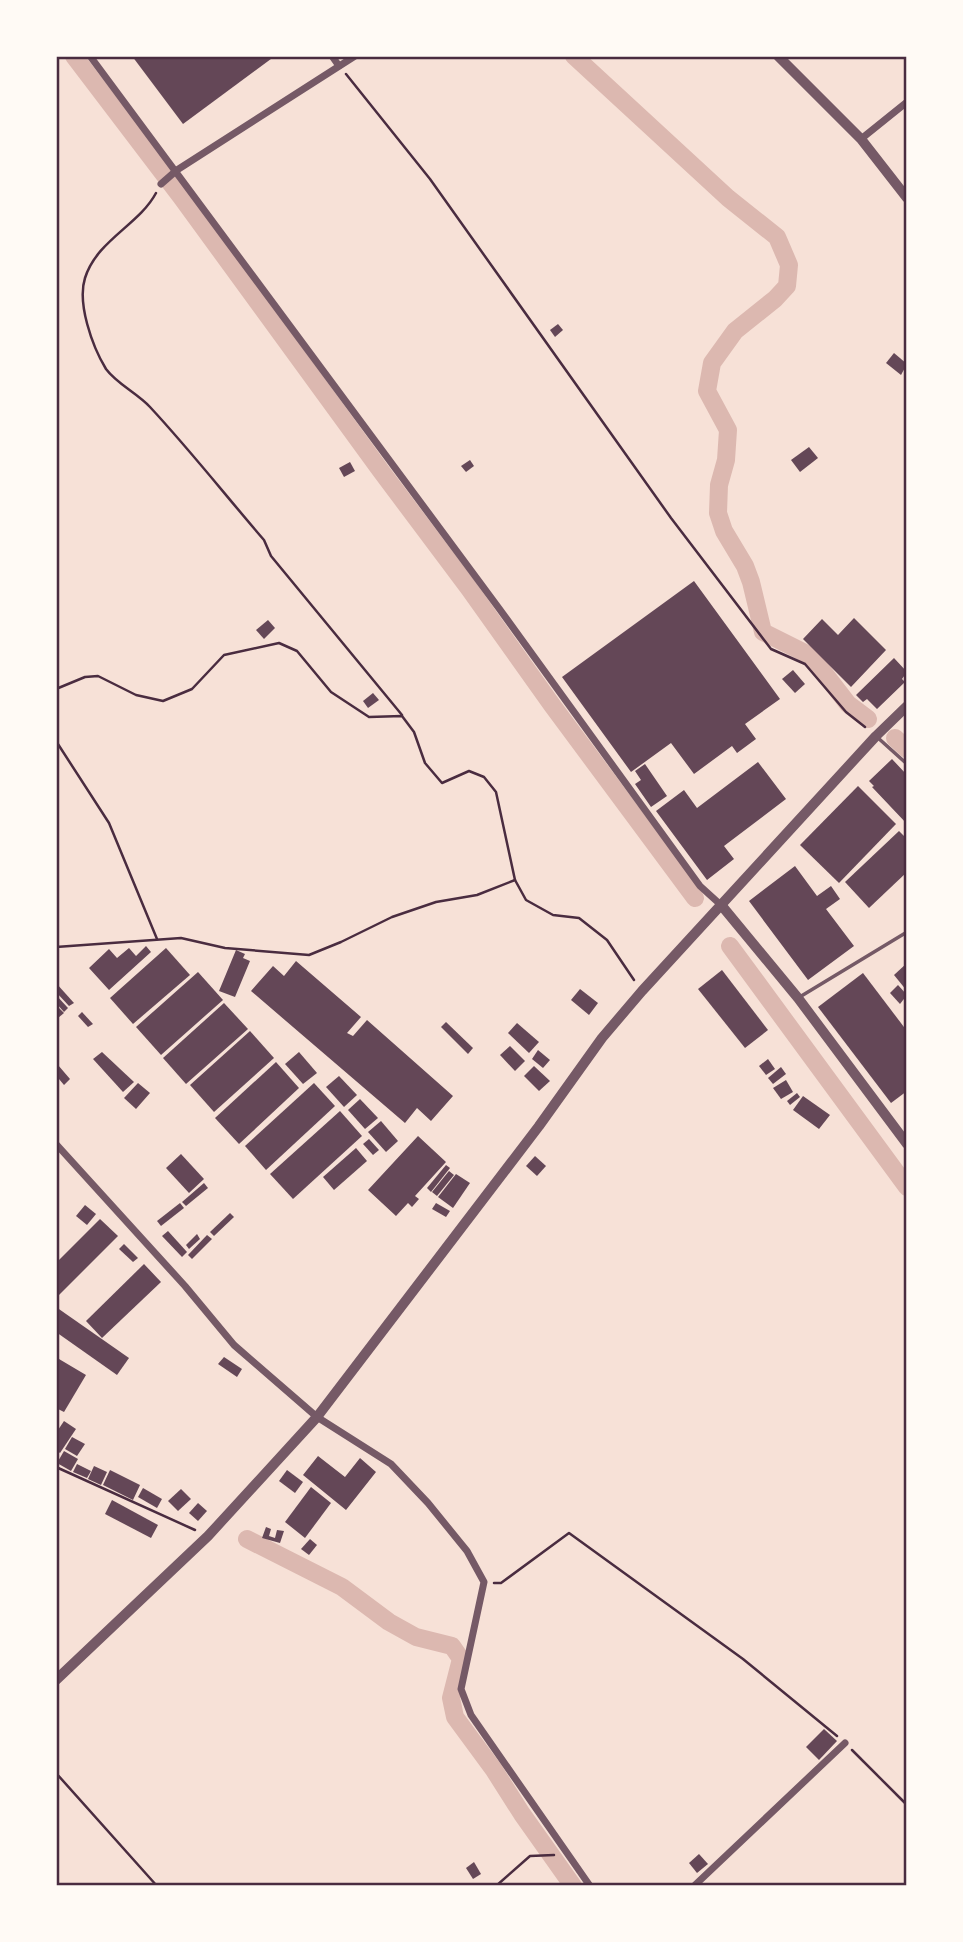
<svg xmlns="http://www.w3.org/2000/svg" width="963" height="1942" font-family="Montserrat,sans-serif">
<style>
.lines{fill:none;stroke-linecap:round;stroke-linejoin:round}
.canal{stroke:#dcb8b0;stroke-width:18}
.building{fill:#644757}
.path{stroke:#4a2c40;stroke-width:2.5}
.service{stroke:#755966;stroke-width:3.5}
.minor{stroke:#755966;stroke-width:7}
.tertiary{stroke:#755966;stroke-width:10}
.neatline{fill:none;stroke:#4a2c40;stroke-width:2.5}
</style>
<rect width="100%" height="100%" fill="#f7e1d7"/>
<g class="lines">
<g class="canal">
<polyline points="74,56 182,198 381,471 468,587 552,705 695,898"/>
<polyline points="574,56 728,198 777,237 789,265 787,286 775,299 735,331 712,363 707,391 728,430 726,460 719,485 718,513 724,531 745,566 751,582 763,632 811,656 848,704 868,719"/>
<polyline points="895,738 907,749"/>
<polyline points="730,946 907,1187"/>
<polyline points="247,1539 342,1587 389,1622 416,1637 452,1646 461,1659 451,1698 455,1717 494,1770 522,1814 573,1886"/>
</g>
</g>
<g class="building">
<polygon points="132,56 275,56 183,124"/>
<polygon points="558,324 563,330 555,337 550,330"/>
<polygon points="894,353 907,364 901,375 886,363"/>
<polygon points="809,447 818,458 800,472 791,460"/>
<polygon points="470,460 474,466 466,472 461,466"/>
<polygon points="350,462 355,471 344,477 339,468"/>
<polygon points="694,581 780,699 745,724 756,739 737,753 732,746 694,774 671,743 631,772 562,677"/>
<polygon points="854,618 886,650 851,687 803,639 822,619 838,635"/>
<polygon points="268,620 275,628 264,639 256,630"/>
<polygon points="894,658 907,672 902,679 905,682 877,709 867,699 863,702 856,695"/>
<polygon points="793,670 805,684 795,693 782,679"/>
<polygon points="373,693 379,700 368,708 363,701"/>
<polygon points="892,759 907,775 907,824 872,787 874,786 869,781"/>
<polygon points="758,762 786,799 724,846 734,859 707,880 656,811 684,790 697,808"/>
<polygon points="645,764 667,796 651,807 635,784 641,780 635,771"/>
<polygon points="858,786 896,824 839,883 800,845"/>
<polygon points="899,831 907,839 907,872 869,908 845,882"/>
<polygon points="795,866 817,896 831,886 840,899 826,909 854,946 808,980 749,901"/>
<polygon points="146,946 151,952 109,990 89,968 109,949 117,958 129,948 136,956"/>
<polygon points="166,948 190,975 133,1024 110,998"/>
<polygon points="236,950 245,954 243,958 250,961 235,997 219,991"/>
<polygon points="296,961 361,1017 347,1033 353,1036 367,1020 453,1096 431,1121 417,1108 405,1123 251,991 273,966 284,976"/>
<polygon points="907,963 907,991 894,975"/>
<polygon points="722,970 768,1030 745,1048 698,989"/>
<polygon points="198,972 223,1000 161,1055 136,1027"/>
<polygon points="863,973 907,1031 907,1091 891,1103 818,1007"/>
<polygon points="56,983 74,1003 69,1006 56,992"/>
<polygon points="898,985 907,995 900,1004 890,993"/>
<polygon points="580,989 598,1003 589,1015 571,1000"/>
<polygon points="56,995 68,1008 64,1012 56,1003"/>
<polygon points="224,1003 248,1029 186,1084 163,1058"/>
<polygon points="56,1005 64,1013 58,1018 56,1015"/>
<polygon points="82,1012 93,1024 88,1027 78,1016"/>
<polygon points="446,1022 473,1048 468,1054 441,1027"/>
<polygon points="517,1023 539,1042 529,1053 508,1033"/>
<polygon points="250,1031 274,1058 214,1112 190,1085"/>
<polygon points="510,1046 525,1061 515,1071 500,1055"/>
<polygon points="538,1050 550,1060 543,1068 532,1059"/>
<polygon points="102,1052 134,1082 123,1092 93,1059"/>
<polygon points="299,1052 317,1073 303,1084 285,1064"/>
<polygon points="768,1059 775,1069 766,1075 759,1066"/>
<polygon points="276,1062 299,1088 239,1144 215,1118"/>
<polygon points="58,1065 70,1079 64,1085 59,1079 56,1082 56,1067"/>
<polygon points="534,1066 550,1081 539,1091 524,1076"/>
<polygon points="781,1067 786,1074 773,1084 768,1078"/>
<polygon points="339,1076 357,1095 344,1107 326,1087"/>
<polygon points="786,1080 793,1092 781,1099 773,1088"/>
<polygon points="138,1083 150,1093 136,1109 124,1098"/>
<polygon points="314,1083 335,1106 266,1170 245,1146"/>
<polygon points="797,1093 800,1097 790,1105 787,1101"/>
<polygon points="803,1096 830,1115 819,1129 793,1110"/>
<polygon points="360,1099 378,1118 365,1129 348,1110"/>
<polygon points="340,1111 362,1136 293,1199 270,1174"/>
<polygon points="381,1121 398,1141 386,1152 368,1132"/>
<polygon points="418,1136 446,1162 415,1196 419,1199 412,1207 408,1203 396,1216 368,1190"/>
<polygon points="369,1139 379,1150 373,1155 363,1144"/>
<polygon points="356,1148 367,1161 334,1190 323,1177"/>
<polygon points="181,1154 204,1179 189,1193 166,1168"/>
<polygon points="535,1156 546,1166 537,1176 526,1166"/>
<polygon points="446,1165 450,1168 431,1192 427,1188"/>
<polygon points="449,1171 454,1175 437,1196 432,1192"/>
<polygon points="456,1174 470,1183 453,1208 438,1197"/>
<polygon points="204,1183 208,1188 186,1206 182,1202"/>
<polygon points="180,1203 184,1208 161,1226 157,1221"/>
<polygon points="436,1203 450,1211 446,1217 432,1209"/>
<polygon points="85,1205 96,1214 87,1225 76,1216"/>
<polygon points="230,1213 234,1217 214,1236 210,1232"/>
<polygon points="100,1219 118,1236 56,1298 56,1263"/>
<polygon points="168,1231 187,1252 182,1257 162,1236"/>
<polygon points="197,1234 200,1239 189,1249 186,1245"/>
<polygon points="207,1235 212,1239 192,1259 188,1255"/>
<polygon points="124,1244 138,1258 133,1262 119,1249"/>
<polygon points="144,1264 161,1282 102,1338 86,1321"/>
<polygon points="56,1307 129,1358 117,1375 56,1332"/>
<polygon points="224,1357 242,1369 237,1377 218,1364"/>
<polygon points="59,1359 86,1375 64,1412 56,1408 56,1363"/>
<polygon points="64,1421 76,1429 60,1453 56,1450 56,1433"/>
<polygon points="72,1437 85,1444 77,1456 65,1449"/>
<polygon points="64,1451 78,1459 71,1471 57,1463"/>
<polygon points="318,1456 345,1477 360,1458 376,1472 346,1510 303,1475"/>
<polygon points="77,1464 91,1471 87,1478 73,1472"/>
<polygon points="94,1466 107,1472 101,1485 88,1479"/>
<polygon points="110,1470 140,1485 133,1500 103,1485"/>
<polygon points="287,1470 303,1482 295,1493 279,1481"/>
<polygon points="311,1487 331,1503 305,1538 285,1522"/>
<polygon points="143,1488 162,1499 157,1508 138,1497"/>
<polygon points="181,1489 191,1499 178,1511 168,1501"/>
<polygon points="112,1500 158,1525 151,1538 105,1514"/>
<polygon points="198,1503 207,1511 198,1521 189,1513"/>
<polygon points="266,1527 271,1529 269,1536 275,1538 277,1530 284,1531 280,1543 262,1538"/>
<polygon points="310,1539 317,1545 309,1555 301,1549"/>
<polygon points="824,1729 837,1741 819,1760 806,1747"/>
<polygon points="699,1854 708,1864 697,1873 689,1863"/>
<polygon points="474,1862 481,1874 473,1879 466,1868"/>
</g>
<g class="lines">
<g class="path">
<polyline points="346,74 430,179 671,518 771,649 805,664 846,712 865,727"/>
<path d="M156,193C139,225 97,240 85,278C77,303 92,346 106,369C117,384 137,393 150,407C190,450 226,496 264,540L271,556L402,715"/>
<polyline points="56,689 85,677 98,676 136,695 163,701 192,689 224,655 279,643 297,651 331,692 369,717 402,716 414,732 425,763 442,783 469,771 484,777 496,792 515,880 526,900 553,915 579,918 607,940 634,980"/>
<polyline points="56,741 109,823 157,939"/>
<polyline points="56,947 181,938 225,948 309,955 341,942 392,917 436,902 477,895 515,880"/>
<polyline points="56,1467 195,1530"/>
<polyline points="494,1583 501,1583 569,1533 743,1659 837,1736"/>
<polyline points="852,1750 907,1805"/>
<polyline points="56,1773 157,1886"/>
<polyline points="496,1886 530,1856 554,1855"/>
</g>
<g class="service">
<polyline points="877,737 907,764"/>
<polyline points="798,998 907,932"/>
</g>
<g class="minor">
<polyline points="90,56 498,607 700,886 722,906"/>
<polyline points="332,56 339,66"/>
<polyline points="861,139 907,102"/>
<polyline points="161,184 177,170 355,56"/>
<polyline points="56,1144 185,1286 234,1345 317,1417 391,1464 428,1503 467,1551 484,1582 461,1689 471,1715 590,1886"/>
<polyline points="694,1886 845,1743"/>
</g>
<g class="tertiary">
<polyline points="778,56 861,139 907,198"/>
<polyline points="722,906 798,998 907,1144"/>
<polyline points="56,1680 208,1536 317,1417 539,1126 602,1038 642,991 876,736 907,706"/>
</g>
</g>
<rect width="963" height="1942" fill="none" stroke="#fffaf5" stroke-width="116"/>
<rect x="58" y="58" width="847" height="1826" class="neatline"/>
</svg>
